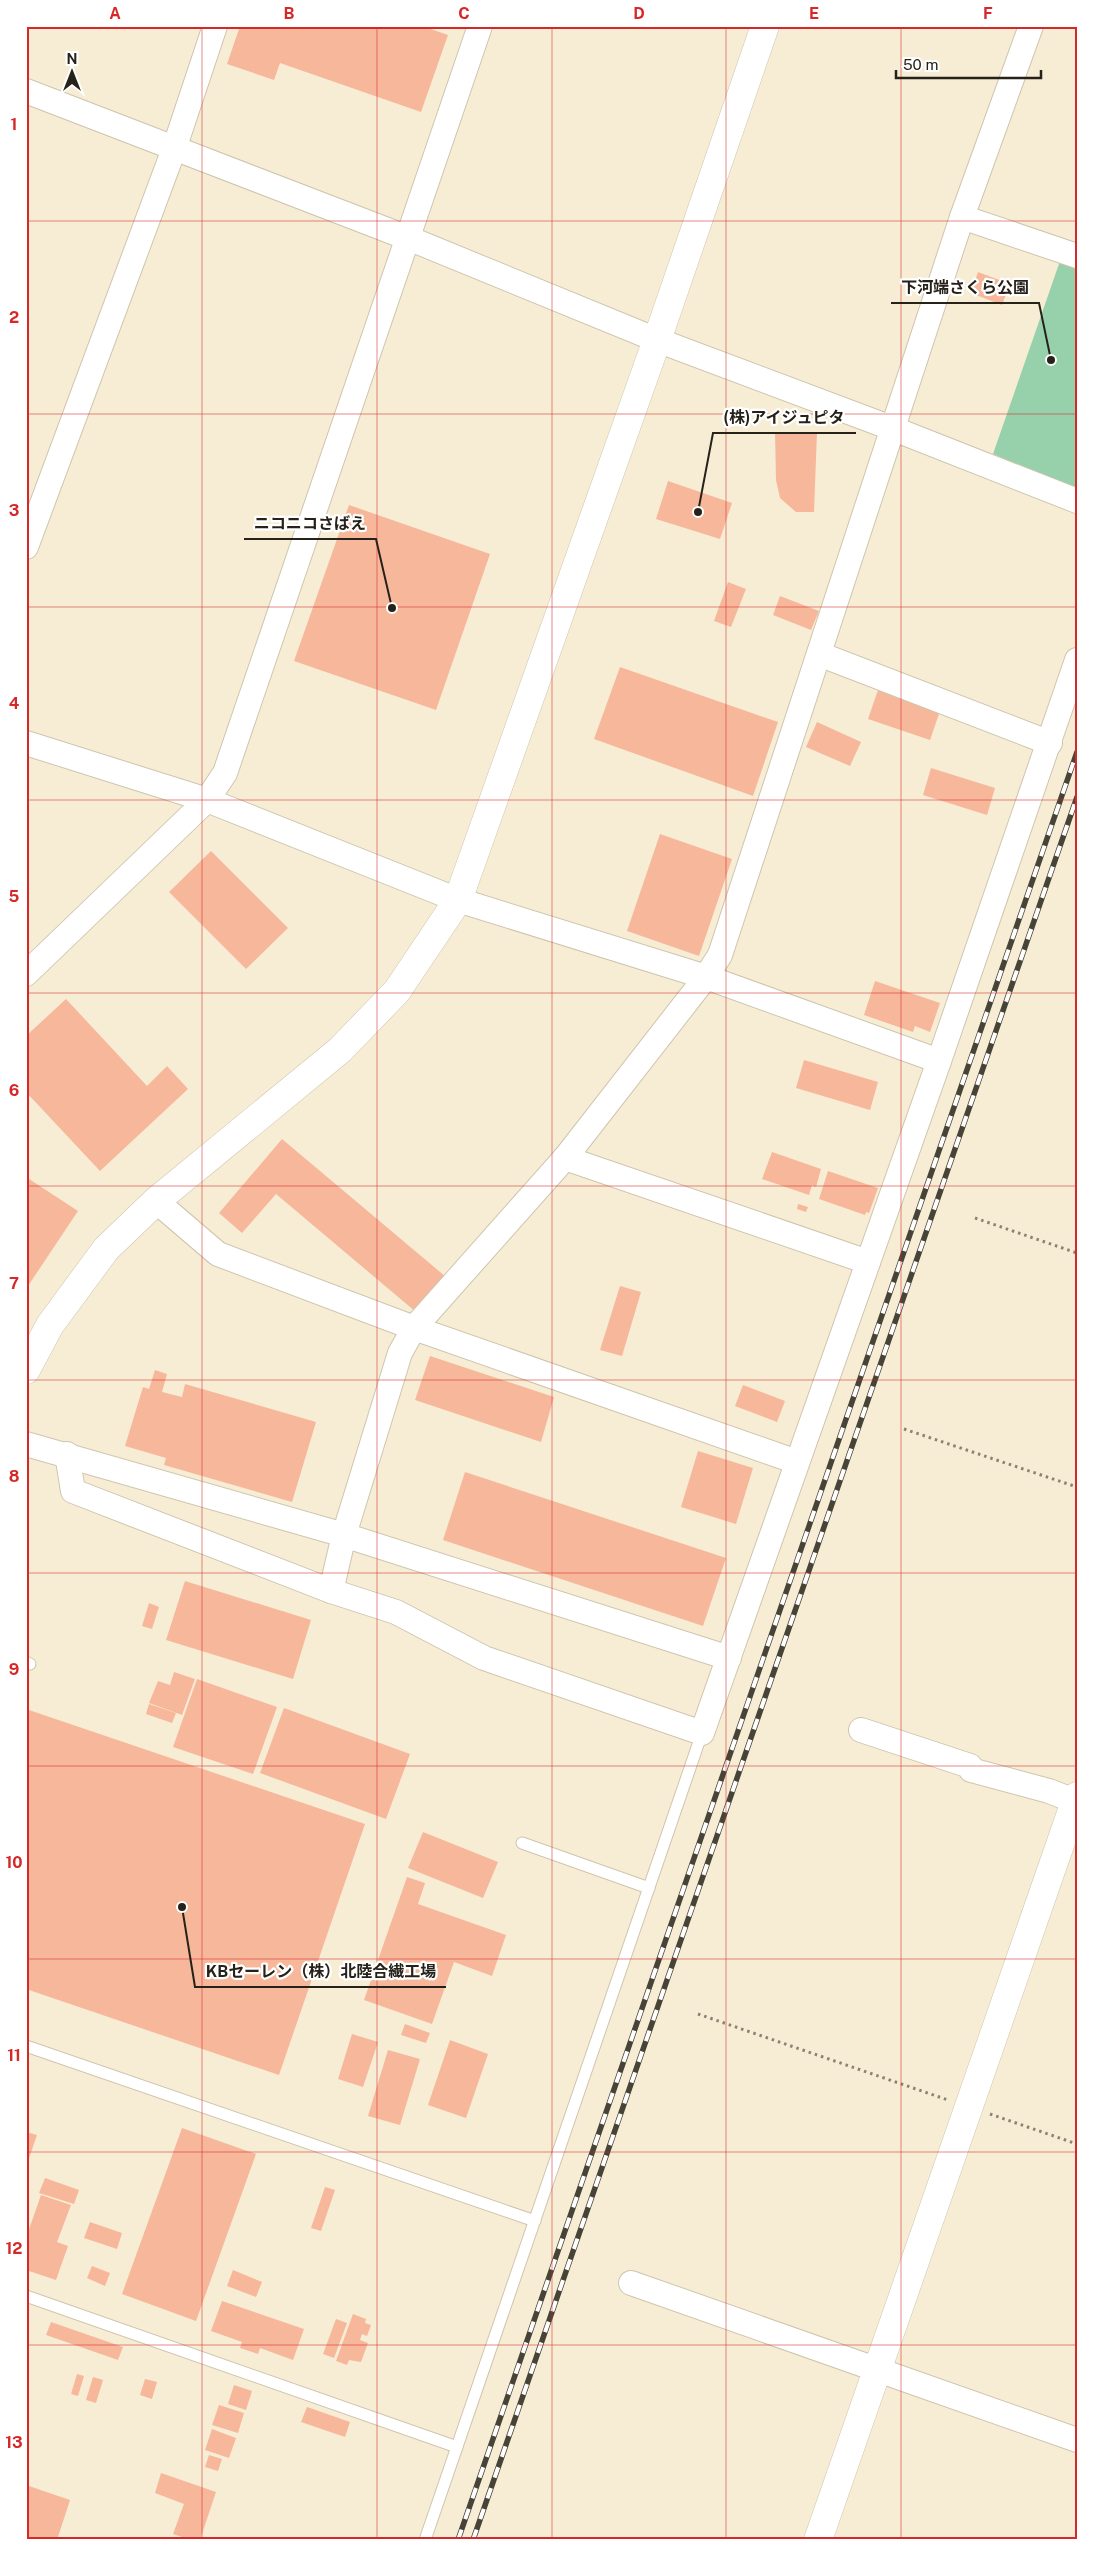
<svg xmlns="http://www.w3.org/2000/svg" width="1103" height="2566" font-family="'Public Sans','Noto Sans JP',sans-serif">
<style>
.green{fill:#97d1ab}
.building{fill:#f7b79b}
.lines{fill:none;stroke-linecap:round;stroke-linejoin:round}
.lane-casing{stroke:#cfc5ae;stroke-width:13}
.street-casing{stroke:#cfc5ae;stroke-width:26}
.secondary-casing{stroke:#cfc5ae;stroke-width:29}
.path{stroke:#8a8373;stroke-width:3;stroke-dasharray:2.5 4;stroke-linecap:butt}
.lane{stroke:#fff;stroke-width:11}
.street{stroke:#fff;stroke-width:24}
.secondary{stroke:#fff;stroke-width:28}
.rail-casing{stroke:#484337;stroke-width:5.5}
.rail{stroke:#fff;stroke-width:4;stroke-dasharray:11;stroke-linecap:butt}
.grid{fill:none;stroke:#d62828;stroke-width:1;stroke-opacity:0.55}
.leader{fill:none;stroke:#262219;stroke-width:2}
.callout-dot{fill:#262219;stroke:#fff;stroke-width:2}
.callout-label{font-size:16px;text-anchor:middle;font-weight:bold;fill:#262219;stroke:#fff;stroke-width:4.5;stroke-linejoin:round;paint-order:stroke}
.neatline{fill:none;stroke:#d62828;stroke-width:2}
.grid-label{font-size:16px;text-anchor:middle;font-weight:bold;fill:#d62828}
</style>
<rect width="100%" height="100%" fill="#f7edd5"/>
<polygon class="green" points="1060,261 1077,267 1077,491 993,454"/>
<g class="building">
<polygon points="240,26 422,26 448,35 421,112 280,63 274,80 227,64"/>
<polygon points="978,272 1010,284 1002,305 971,293"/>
<polygon points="775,432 817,432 814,512 796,512 780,498 776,480"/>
<polygon points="668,481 732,503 720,539 656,519"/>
<polygon points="349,505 490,554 436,710 294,661"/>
<polygon points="728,582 746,589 731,627 714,621"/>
<polygon points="780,596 819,611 811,630 773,615"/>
<polygon points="620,667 778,722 753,796 594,739"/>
<polygon points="878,690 940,711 930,740 868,719"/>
<polygon points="817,722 861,742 850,766 806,747"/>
<polygon points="931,768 995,788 987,815 923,795"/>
<polygon points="660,834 732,859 699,956 627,931"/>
<polygon points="211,851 288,928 246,969 169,892"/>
<polygon points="875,981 940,1003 930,1032 915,1026 913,1032 864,1015"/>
<polygon points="66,999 147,1086 167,1066 188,1089 100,1171 26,1092 26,1036"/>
<polygon points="804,1060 878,1082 870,1110 796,1088"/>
<polygon points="282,1139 446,1277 416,1312 276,1194 242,1233 219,1213"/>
<polygon points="772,1152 821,1169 816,1187 812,1185 809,1195 762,1179"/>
<polygon points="828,1171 878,1188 869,1213 866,1212 865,1215 819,1199"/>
<polygon points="26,1177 78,1211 26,1289"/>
<polygon points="798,1204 808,1207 806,1212 797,1209"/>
<polygon points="620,1286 641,1292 622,1356 600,1350"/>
<polygon points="430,1356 554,1397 541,1442 415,1400"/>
<polygon points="155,1370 167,1374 162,1392 182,1397 185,1384 316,1422 292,1502 164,1465 166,1458 125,1446 143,1387 149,1389"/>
<polygon points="743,1385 785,1401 777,1422 735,1406"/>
<polygon points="698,1451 753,1468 736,1524 681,1507"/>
<polygon points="465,1472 726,1558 703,1626 443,1540"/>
<polygon points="185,1581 311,1620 293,1679 166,1640"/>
<polygon points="149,1603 159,1607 152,1629 142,1626"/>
<polygon points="174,1672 195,1679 182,1715 149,1703 158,1681 170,1685"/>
<polygon points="197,1679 277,1707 253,1774 173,1747"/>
<polygon points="149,1704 176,1713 172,1723 146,1714"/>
<polygon points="284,1708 410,1754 386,1819 260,1773"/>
<polygon points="26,1709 365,1824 279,2075 26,1989"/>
<polygon points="423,1832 498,1862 483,1898 408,1868"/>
<polygon points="407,1877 425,1883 418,1904 506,1935 492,1976 454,1962 432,2024 364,2000"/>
<polygon points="405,2024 430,2033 426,2043 401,2035"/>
<polygon points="352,2034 378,2042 363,2087 338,2079"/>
<polygon points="450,2040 488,2054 466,2118 428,2105"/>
<polygon points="388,2050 420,2059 400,2125 368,2116"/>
<polygon points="182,2128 256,2154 196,2321 122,2294"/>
<polygon points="26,2132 37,2135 27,2164 26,2164"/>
<polygon points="45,2178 79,2190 74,2204 39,2193"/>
<polygon points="325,2187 335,2190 321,2231 311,2228"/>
<polygon points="41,2195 71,2205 57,2242 68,2246 56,2280 26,2270 26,2238"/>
<polygon points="90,2222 122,2233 117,2249 84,2238"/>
<polygon points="92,2266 110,2273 105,2286 87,2278"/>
<polygon points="233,2270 262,2282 256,2297 227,2286"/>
<polygon points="222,2301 304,2329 293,2360 260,2348 258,2354 240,2348 242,2342 211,2331"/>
<polygon points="353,2314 366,2319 365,2323 371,2325 367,2336 362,2334 360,2340 368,2343 361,2362 349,2360 347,2365 336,2361"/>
<polygon points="336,2319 347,2323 334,2358 323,2354"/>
<polygon points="51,2322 123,2347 118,2360 46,2335"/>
<polygon points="77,2374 84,2376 78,2396 71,2394"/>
<polygon points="93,2377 103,2380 96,2403 86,2400"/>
<polygon points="145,2379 157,2382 152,2399 140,2395"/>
<polygon points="234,2385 252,2391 246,2410 228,2404"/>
<polygon points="219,2405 244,2413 238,2433 212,2425"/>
<polygon points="307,2407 350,2422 345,2437 301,2422"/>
<polygon points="212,2429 236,2438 229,2458 205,2450"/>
<polygon points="209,2455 222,2459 218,2471 205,2467"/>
<polygon points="161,2473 216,2492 200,2540 191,2540 173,2534 184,2504 155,2493"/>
<polygon points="26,2485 70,2500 57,2540 26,2540"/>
</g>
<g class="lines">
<g class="lane-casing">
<g id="lane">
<polyline points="26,1662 30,1664"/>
<polyline points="522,1843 649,1888"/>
<polyline points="26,2046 535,2221"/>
<polyline points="26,2296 457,2447"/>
<polyline points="425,2540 702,1733"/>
</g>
</g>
<g class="street-casing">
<g id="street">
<polyline points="26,91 408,238 657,340 894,429 1077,501"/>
<polyline points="962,217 1077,256"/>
<polyline points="26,547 174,149 215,26"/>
<polyline points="819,654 1050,743"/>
<polyline points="26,743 207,800 458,900 706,977 939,1061"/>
<polyline points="26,974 207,800 225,773 480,26"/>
<polyline points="565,1158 868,1262"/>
<polyline points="156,1201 218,1254 414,1328 797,1462"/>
<polyline points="26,1444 344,1535 729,1658"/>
<polyline points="67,1454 73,1491 331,1591 396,1612 484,1658 702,1733 939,1061 1077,660"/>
<polyline points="331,1591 344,1535 400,1353 414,1328 565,1158 706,977 720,955 962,217 1031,26"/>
<polyline points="861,1730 970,1766 971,1770 1049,1791 1077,1802"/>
<polyline points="631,2283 1077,2440"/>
</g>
</g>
<g class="secondary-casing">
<g id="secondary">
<polyline points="26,1370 50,1325 106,1249 156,1201 340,1050 397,991 458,900 657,340 765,26"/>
<polyline points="818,2540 1077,1796"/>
</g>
</g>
<g class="path">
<polyline points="975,1218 1077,1253"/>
<polyline points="904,1429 1077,1487"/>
<polyline points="698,2014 948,2100"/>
<polyline points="990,2114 1077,2144"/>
</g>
<use href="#lane" class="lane"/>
<use href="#street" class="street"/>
<use href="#secondary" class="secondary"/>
<g class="rail-casing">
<g id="rail">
<polyline points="458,2540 1077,752"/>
<polyline points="473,2540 1077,797"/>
</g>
</g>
<use href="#rail" class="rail"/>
</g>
<path class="grid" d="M202,26V2540M377,26V2540M552,26V2540M726,26V2540M901,26V2540M26,221H1077M26,414H1077M26,607H1077M26,800H1077M26,993H1077M26,1186H1077M26,1380H1077M26,1573H1077M26,1766H1077M26,1959H1077M26,2152H1077M26,2345H1077"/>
<path class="leader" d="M1051 360L1039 303H891M698 512L713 433H856M392 608L376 539H244M182 1907L195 1987H446"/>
<g class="callout-dot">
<circle cx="1051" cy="360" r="5"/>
<circle cx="698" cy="512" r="5"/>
<circle cx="392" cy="608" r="5"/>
<circle cx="182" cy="1907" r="5"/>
</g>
<g class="callout-label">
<text x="965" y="293">下河端さくら公園</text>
<text x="784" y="423">(株)アイジュピタ</text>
<text x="310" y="529">ニコニコさばえ</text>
<text x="321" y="1977">KBセーレン（株）北陸合繊工場</text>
</g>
<rect width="1103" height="2566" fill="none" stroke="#ffffff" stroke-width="55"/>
<g transform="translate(72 72)" stroke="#ffffff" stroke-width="4" paint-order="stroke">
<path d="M0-4L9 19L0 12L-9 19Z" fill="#262219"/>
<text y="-8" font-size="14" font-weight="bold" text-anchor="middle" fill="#262219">N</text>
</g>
<path d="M896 70v8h145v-8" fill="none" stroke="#262219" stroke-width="2.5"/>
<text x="903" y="70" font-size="15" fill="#262219" stroke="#ffffff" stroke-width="4" paint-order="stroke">50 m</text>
<rect x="28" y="28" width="1048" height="2510" class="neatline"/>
<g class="grid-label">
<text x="115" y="19">A</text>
<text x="289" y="19">B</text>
<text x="464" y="19">C</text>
<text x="639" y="19">D</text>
<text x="814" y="19">E</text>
<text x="988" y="19">F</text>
<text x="14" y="130">1</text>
<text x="14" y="323">2</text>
<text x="14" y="516">3</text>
<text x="14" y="709">4</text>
<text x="14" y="902">5</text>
<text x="14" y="1096">6</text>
<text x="14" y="1289">7</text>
<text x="14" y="1482">8</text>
<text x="14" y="1675">9</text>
<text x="14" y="1868">10</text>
<text x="14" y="2061">11</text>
<text x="14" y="2254">12</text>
<text x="14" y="2448">13</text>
</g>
</svg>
